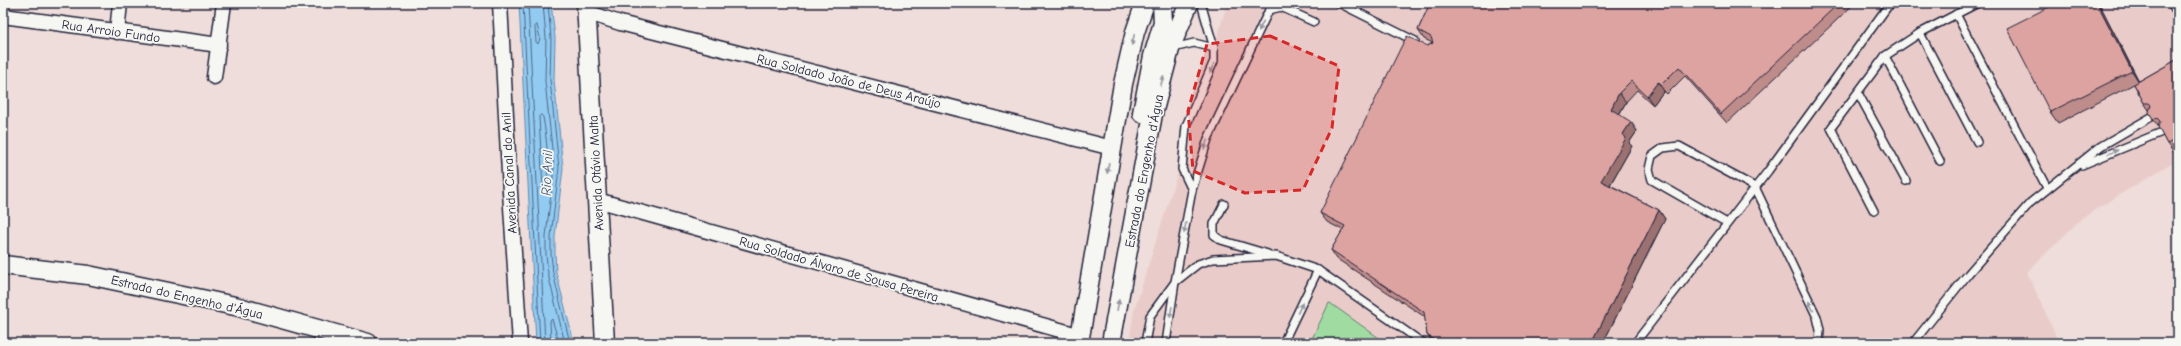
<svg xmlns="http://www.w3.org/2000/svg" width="2181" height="346" font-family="'Comic Neue',sans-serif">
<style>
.built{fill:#e9ccc9}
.green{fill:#a0dba2;stroke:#617e6e}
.water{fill:#92cbf2;stroke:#6587a9}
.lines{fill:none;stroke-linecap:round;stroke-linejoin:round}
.shore{stroke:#4f6684;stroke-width:1}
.service-casing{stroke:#22223b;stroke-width:10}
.minor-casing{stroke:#22223b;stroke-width:17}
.tertiary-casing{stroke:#22223b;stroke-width:21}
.service{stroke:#f6f6f2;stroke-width:7}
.minor{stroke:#f6f6f2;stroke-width:14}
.tertiary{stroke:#f6f6f2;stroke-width:18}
.wall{fill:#be8c8a;stroke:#22223b}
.shaded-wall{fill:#9b7271;stroke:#22223b}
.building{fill:#dda3a1;stroke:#22223b}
.oneway{fill:#9797a0}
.marked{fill:#d62828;fill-opacity:0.2;stroke:#d62828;stroke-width:3;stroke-dasharray:8 5;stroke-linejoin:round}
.labels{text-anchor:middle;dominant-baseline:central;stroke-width:3.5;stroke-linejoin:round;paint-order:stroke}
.street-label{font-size:13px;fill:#22223b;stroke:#f6f6f2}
.water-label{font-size:14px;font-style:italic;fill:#445572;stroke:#f6f6f2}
</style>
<rect width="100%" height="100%" fill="#eeddda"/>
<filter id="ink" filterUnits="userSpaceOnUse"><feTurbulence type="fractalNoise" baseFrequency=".025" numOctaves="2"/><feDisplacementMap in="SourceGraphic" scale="8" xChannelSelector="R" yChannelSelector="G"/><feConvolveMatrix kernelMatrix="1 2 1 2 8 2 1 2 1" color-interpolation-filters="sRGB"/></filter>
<g filter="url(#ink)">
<polygon class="built" points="1227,3 2178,3 2178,159 2082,218 2027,272 2059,343 1129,343 1134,311 1199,105"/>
<polygon class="green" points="1329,303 1330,303 1386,343 1310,343"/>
<polygon class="water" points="519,3 551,3 555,38 554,80 563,168 555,237 555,254 556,272 574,343 536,343"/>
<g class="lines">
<g class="shore">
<polyline points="523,3 540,343"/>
<polyline points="528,3 545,343"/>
<polyline points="543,3 546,38 545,81 554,168 546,236 546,254 548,274 565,343"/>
<polyline points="548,3 551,38 550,80 559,168 551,236 551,254 553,273 570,343"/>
<polygon points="537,25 540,38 538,44 536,42 535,27"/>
<path d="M541,115L543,117C547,140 549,164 547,188L545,190L543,188L539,117Z"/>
<polyline points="551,343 550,321 552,319 559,343"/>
</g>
<g class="service-casing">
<g id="service">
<polyline points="1339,3 1415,41"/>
<polyline points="2171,3 2178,14"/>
<polyline points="1956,14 2047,188"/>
<polyline points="1920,33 1977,142"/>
<polyline points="1173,48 1194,43 1214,48"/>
<polyline points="1885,56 1940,161"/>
<polyline points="1858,93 1906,181"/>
<polyline points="2082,165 2162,132"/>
<polyline points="1192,190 1182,169 1186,126 1214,61 1214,48 1201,3"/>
<polyline points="1224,204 1214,224 1214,235 1221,240 1268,254"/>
<polyline points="1874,211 1831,128 1885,56 1920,33 1978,3"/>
<polyline points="1727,223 1652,180 1649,169 1652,156 1663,148 1679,146 1755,187 1817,317 1820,330 1819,343"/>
<polyline points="1145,343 1150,316 1175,282 1192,190 1208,139 1269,10 1281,7 1314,22"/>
<polyline points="1166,343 1175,282 1198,264 1213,259 1276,256 1318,270 1423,343"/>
<polyline points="1283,343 1318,270"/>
<polyline points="1635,343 1768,171 1888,6 1894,3"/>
<polyline points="1913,343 1968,274 2030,203 2101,146 2153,116"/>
</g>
</g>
<g class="minor-casing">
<g id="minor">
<polyline points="500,3 510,192 520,343"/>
<polyline points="586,12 620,23 1112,148"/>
<polyline points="3,16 219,45"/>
<polyline points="117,32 120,3"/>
<polyline points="214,77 224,3"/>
<polyline points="597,200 1081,336"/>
</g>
</g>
<g class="tertiary-casing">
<g id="tertiary">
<polyline points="586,3 605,343"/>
<polyline points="1142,113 1153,56 1163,23 1162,3"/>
<polyline points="3,265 88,275 235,306 368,343"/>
<polyline points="1079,343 1123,84 1135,32 1145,3"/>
<polyline points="1111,343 1153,114 1170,49 1189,3"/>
</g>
</g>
<use href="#service" class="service"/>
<use href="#minor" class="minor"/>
<use href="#tertiary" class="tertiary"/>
</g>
<g class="wall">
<polygon points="1430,3 1855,3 1727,123 1685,76 1667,94 1664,91 1653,105 1637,90 1626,102 1619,115 1631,122 1637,131 1629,143 1632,146 1610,185 1659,210 1665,219 1603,343 1433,343 1427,335 1425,317 1337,259 1331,250 1343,230 1327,222 1320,213 1427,46 1433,43 1424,39 1418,30"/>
<polygon points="2099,3 2139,81 2178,59 2178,151 2174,153 2167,144 2158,126 2153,119 2149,110 2144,103 2134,84 2058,123 2050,112"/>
</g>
<g class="shaded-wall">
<polygon points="2097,3 2099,3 2139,82 2132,71"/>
<polygon points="1658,82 1664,91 1653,105 1647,96"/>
<polygon points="1619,93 1626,102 1617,118 1611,109"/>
<polygon points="1631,122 1637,131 1629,143 1632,146 1607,190 1601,181 1623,134"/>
<polygon points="1659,210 1665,219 1603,343 1592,343"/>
</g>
<g class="building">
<polygon points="1430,3 1839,3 1721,114 1679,67 1661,85 1658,82 1647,96 1631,81 1619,93 1611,109 1631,122 1623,134 1626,138 1601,181 1659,210 1592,343 1439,343 1427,335 1424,312 1331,250 1345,226 1320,213 1401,47 1407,36 1427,46 1433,43 1431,37 1418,30"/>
<polygon points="2057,3 2097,3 2132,71 2050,112 2007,28"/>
<polygon points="2178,59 2178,138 2167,144 2158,127 2160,121 2157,118 2153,119 2149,112 2151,105 2149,103 2144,103 2134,84"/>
</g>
<defs><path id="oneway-solid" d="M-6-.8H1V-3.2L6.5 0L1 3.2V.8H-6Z"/></defs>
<g class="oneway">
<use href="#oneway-solid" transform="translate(1261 26) rotate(115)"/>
<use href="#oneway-solid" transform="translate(1133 40) rotate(103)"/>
<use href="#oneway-solid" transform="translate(1212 68) rotate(113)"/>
<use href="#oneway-solid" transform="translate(1162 81) rotate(-75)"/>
<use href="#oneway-solid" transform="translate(1206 144) rotate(109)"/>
<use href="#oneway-solid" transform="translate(2113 152) rotate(-22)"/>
<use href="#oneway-solid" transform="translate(1108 168) rotate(99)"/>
<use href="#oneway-solid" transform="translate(1185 228) rotate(100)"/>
<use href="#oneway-solid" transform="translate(1118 305) rotate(-80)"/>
<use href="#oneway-solid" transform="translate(1811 306) rotate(-116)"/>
<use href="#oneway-solid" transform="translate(1300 308) rotate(-65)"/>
<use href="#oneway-solid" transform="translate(1171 312) rotate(99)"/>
</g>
</g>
<path class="marked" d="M1270,36L1339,66L1332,128L1303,190L1245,193L1193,171L1188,111L1207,44Z"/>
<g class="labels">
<g class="street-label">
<text transform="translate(111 31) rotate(8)">Rua Arroio Fundo</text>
<text transform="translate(849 81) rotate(14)">Rua Soldado João de Deus Araújo</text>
<text transform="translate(1144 171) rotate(-79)">Estrada do Engenho d'Água</text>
<text transform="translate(509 173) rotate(-93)">Avenida Canal do Anil</text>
<text transform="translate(596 173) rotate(-93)">Avenida Otávio Malta</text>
<text transform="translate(839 269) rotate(16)">Rua Soldado Álvaro de Sousa Pereira</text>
<text transform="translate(187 297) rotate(13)">Estrada do Engenho d'Água</text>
</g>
<g class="water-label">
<text transform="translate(547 173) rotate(-88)">Rio Anil</text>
</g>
</g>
<rect width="2181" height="346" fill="none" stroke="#f6f6f2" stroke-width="16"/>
<rect x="8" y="8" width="2165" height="330" fill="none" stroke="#22223b" stroke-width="1.5" filter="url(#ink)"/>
</svg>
